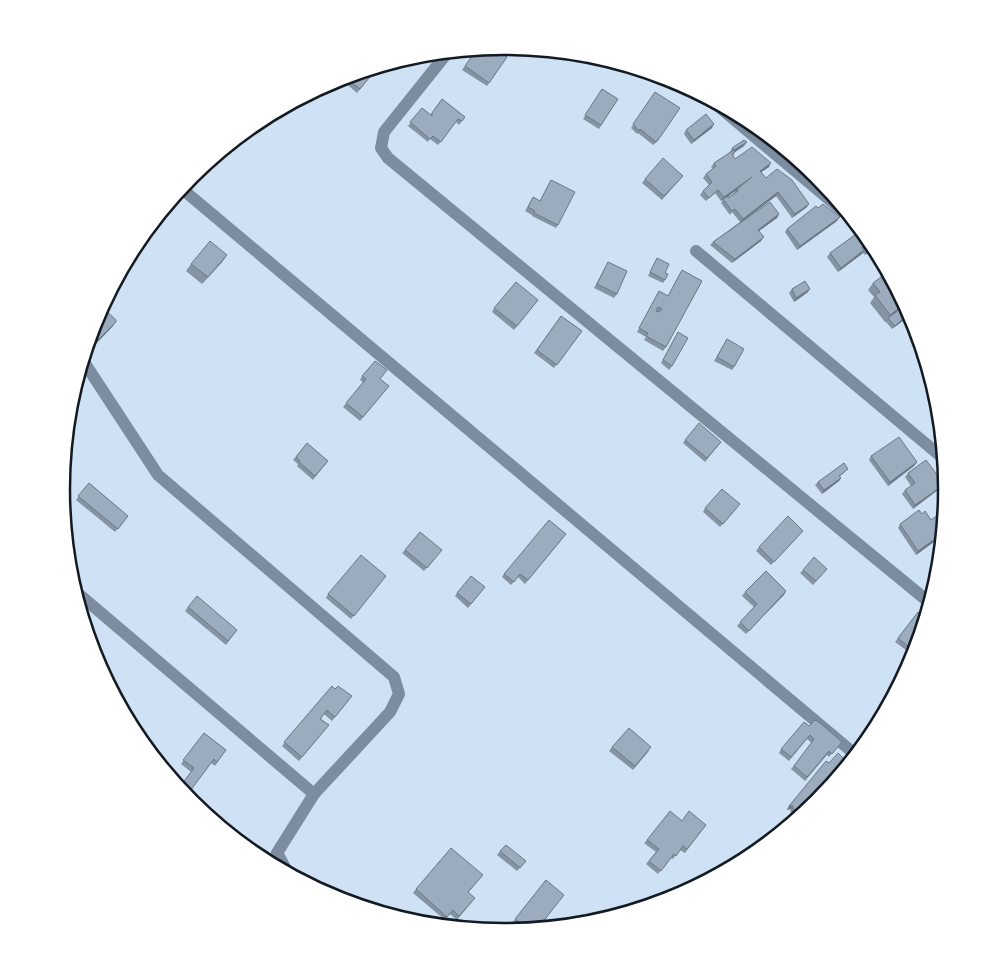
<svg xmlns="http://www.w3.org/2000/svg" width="1008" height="978" font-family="'Alegreya Sans',sans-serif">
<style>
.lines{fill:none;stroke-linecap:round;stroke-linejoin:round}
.minor{stroke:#7b8d9f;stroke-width:12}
.wall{fill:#8494a3;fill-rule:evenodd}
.shaded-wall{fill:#6c7885}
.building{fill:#9aacbe;stroke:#6c7885;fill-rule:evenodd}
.rim{fill:none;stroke:#131a21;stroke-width:2.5}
</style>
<rect width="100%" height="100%" fill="#cfe2f5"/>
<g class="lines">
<g class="minor">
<polyline points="448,52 384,132 381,148 388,158 930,603"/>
<polyline points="711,100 850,217"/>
<polyline points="181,188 856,755"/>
<polyline points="696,251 944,459"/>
<polyline points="86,365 158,475 394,677 399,694 390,712 314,794 277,853 288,873"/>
<polyline points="74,590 314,794"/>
</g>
</g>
<g class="wall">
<polygon points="477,49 507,57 487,86 462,70"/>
<polygon points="378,67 357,93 343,81 346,77"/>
<polygon points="602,89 618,99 599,129 583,119"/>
<polygon points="655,92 659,140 653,145 638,133 637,134 631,128"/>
<polygon points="442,99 465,117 459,125 456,122 438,145 430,139 428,142 408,126 422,108 430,115"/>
<polygon points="712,128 691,144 684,134 686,130"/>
<path d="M744,146L735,152L733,156L735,159L769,167L761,172L766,178L807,207L792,218L776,196L744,220L779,214L777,218L759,231L761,241L732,263L710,245L713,242L740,222L732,212L730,215L721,203L723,200L721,201L715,193L706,201L700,195L703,191L709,185L703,178L706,174L713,169L711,167L714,163L730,152L732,148ZM736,190L734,193L728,198V197Z"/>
<polygon points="683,176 662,200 642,183 645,179"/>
<polygon points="551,180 558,225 556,228 532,216 532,215 525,211 533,197 540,201"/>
<polygon points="818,208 837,221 797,250 785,232 787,229"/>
<polygon points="859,232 872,249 865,255 863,253 838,272 827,257 830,253"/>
<polygon points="227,255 222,262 202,284 186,271 191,264"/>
<polygon points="657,258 665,273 665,280 663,283 648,276"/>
<polygon points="608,262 617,294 614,298 594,288"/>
<polygon points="682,270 666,347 663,351 644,340 646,337 637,332 659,291 668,296"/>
<polygon points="873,283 904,320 892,329 886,322 885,322 870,303 874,297 868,290"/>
<polygon points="792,289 808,292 794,302 789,293"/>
<polygon points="538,300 514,330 492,312 494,308"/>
<polygon points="561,316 582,331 554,368 534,353"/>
<polygon points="95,319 113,326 88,352 86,350"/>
<polygon points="678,332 672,366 669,370 661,363"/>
<polygon points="727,339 734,367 732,370 714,361"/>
<polygon points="362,376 380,379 389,386 360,421 343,407 363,382 360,380"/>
<polygon points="685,440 721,442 705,462 683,443"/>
<polygon points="307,443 328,461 313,480 297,466 298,464 293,460"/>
<polygon points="871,456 917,462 914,466 888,486 869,460"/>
<polygon points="845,472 840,476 841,478 839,481 822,494 815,485 818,482"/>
<polygon points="908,473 938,476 913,509 902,494 905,490 911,486 905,477"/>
<polygon points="89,483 128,516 115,532 76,500"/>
<polygon points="947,489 945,504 938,494 941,490"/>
<polygon points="705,508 737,508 720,527 703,512"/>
<polygon points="922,514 942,536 916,555 898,528 900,524"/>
<polygon points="800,534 771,565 756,551 759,547"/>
<polygon points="563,538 525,584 518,577 511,585 502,577 504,574"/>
<polygon points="405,550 439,553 424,571 402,553"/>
<polygon points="827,569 813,585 800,573 803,570"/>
<polygon points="386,576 351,619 326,598 328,594"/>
<polygon points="485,587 468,608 455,596 457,593"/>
<polygon points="786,591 746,634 737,626 754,607 742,596 745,592"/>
<polygon points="188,607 237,630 226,645 185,611"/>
<polygon points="925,618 914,656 895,642 898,638"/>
<polygon points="332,686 349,700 332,721 324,714 321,719 329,725 299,761 282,746"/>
<polygon points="809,726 842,742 829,757 827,755 805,781 791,769 812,743 807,739 789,761 779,753 781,749"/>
<polygon points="204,733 226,750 215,766 211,763 188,794 179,788 191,772 181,764"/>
<polygon points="612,747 649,751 633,770 609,751"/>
<polygon points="817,802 799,817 795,813 791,814 790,809 787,810 789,806"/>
<polygon points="682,821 706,825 685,853 680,850 673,859 671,858 658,874 646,864 656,852 644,843 647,840"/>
<polygon points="500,851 526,861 517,871 497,855"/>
<polygon points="480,878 468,893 472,902 457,920 450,914 445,920 413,893 416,889"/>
<polygon points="546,880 539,928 521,930 512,923"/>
</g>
<g class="shaded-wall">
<polygon points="714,124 712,128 691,144 694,140"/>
<polygon points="747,142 744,146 732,154 734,150"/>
<polygon points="771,163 769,167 757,175 760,171"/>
<polygon points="752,177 750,181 721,201 724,197"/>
<polygon points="778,192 776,196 740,223 743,219"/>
<polygon points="809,204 807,207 792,218 795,214"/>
<polygon points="779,214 777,218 756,233 758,230"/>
<polygon points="840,217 837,221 797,250 800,246"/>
<polygon points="764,237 761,241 732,263 735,259"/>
<polygon points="874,247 872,249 865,255 867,251"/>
<polygon points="864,250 862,254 838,272 841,268"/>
<polygon points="227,255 222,262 202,284 208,277"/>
<polygon points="810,289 808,292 794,302 796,298"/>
<polygon points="904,303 905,305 888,318 885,322 890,315 897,308"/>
<polygon points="906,316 904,320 892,329 895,326"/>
<polygon points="116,322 113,326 88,352 90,348"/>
<polygon points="917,462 914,466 888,486 890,482"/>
<polygon points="841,478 839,481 822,494 824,490"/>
<polygon points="946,483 946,484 913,509 915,505"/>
<polygon points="942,534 942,536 916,555 918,551"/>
<polygon points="786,591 784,595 746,634 749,631"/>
<polygon points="789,806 793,806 790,809 787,810"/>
<polygon points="797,809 795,813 791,814 793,810"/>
</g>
<g class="building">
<polygon points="492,47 507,57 489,83 465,66 477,49"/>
<polygon points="378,67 360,89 345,77 346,77"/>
<polygon points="602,89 618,99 601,125 585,115"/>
<polygon points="655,92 680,108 661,136 656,142 640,129 639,131 633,124"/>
<polygon points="442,99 465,117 462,121 458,119 441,142 433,136 430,139 410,122 422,108 432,116 432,113"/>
<polygon points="706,114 714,124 694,140 686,130"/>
<polygon points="744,140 747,142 734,150 732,148"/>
<polygon points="752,147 771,163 760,171 766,178 777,169 792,180 809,204 795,214 778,192 743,219 735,209 732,211 723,199 728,196 728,198 738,191 737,189 752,177 724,197 718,190 709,198 703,191 712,182 706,174 716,166 714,163 734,150 735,152 732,154 735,159"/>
<polygon points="663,158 683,176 664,196 645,179"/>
<polygon points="551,180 575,192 558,225 534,213 535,211 528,207 533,197 540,201"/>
<polygon points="770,202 779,214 758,230 764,237 735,259 713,242"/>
<polygon points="823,204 840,217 800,246 787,229 816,206 818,208"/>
<polygon points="859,232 873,244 874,246 867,251 863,247 862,247 864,250 841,268 830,253"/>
<polygon points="210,241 227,255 208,277 191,264"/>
<polygon points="657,258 669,264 665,273 668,274 665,280 650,272"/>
<polygon points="608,262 627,271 617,294 597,284"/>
<path d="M682,270L702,281L666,347L646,336L648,333L639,328L659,291L668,296ZM658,307L662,309L659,312L656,311Z"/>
<polygon points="888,272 904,303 897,308 898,309 890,315 875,295 880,292 873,283"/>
<polygon points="805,281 810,289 796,298 792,289"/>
<polygon points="516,282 538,300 517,326 494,308"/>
<polygon points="102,307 116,320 116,322 90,348 87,345 95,319"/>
<polygon points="900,309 906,316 895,326 888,318"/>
<polygon points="561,316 582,331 557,365 537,350"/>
<polygon points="678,332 688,338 672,366 663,360"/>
<polygon points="727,339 744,349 734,367 717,357"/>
<polygon points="375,361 387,370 380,379 389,386 363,417 346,403 366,379 362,376"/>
<polygon points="699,423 721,442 707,458 685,440"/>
<polygon points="899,437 917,462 890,482 871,456"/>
<polygon points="307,443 328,461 315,476 299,462 300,461 296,457"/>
<polygon points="926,460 938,476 943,472 945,476 946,483 915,505 905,490 915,483 908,473"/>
<polygon points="844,463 848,469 839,476 841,478 824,490 818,482"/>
<polygon points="89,483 128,516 118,529 78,496"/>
<polygon points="946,486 947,489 946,498 941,490"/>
<polygon points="722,489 740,504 723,524 705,508"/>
<polygon points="919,510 922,514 925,511 931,520 945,510 942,534 918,551 900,524"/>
<polygon points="788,516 803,531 774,562 759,547"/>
<polygon points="549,520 566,534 528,580 520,574 514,582 504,574"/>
<polygon points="420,532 442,550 427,568 405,550"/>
<polygon points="361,555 386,576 354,616 328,594"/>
<polygon points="814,557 827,569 816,581 803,570"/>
<polygon points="766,571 786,591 749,631 740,622 757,604 745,592"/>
<polygon points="471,576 485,587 471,604 457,593"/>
<polygon points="197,596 237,630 228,641 188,607"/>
<polygon points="918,612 925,618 915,652 898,638"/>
<polygon points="332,686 335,689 338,686 352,696 335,717 327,710 320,719 329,725 302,757 284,742"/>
<polygon points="815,720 820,723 842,742 832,754 829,751 807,777 794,766 814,739 810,735 791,757 781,749 804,722 809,726"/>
<polygon points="629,728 651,747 635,766 612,747"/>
<polygon points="204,733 226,750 217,762 214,759 190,791 182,784 194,768 183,760"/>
<polygon points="838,753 847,762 854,755 855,755 817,802 803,814 797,809 793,810 793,806 789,806 826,761 829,763"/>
<polygon points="670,811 682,821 689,811 706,825 687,849 683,846 676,856 674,854 661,871 649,861 659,849 647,840"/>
<polygon points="506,845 526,861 520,868 500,851"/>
<polygon points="451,848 483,875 468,892 475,898 459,916 453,910 447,917 416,889"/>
<polygon points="546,880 564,895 538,928 528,929 515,919"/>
</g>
<path d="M0 0H1008V978H0ZM70 489a434 434 0 1 1 868 0a434 434 0 1 1-868 0Z" fill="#fff" fill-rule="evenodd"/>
<path class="rim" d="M70 489a434 434 0 1 1 868 0a434 434 0 1 1-868 0Z"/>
</svg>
